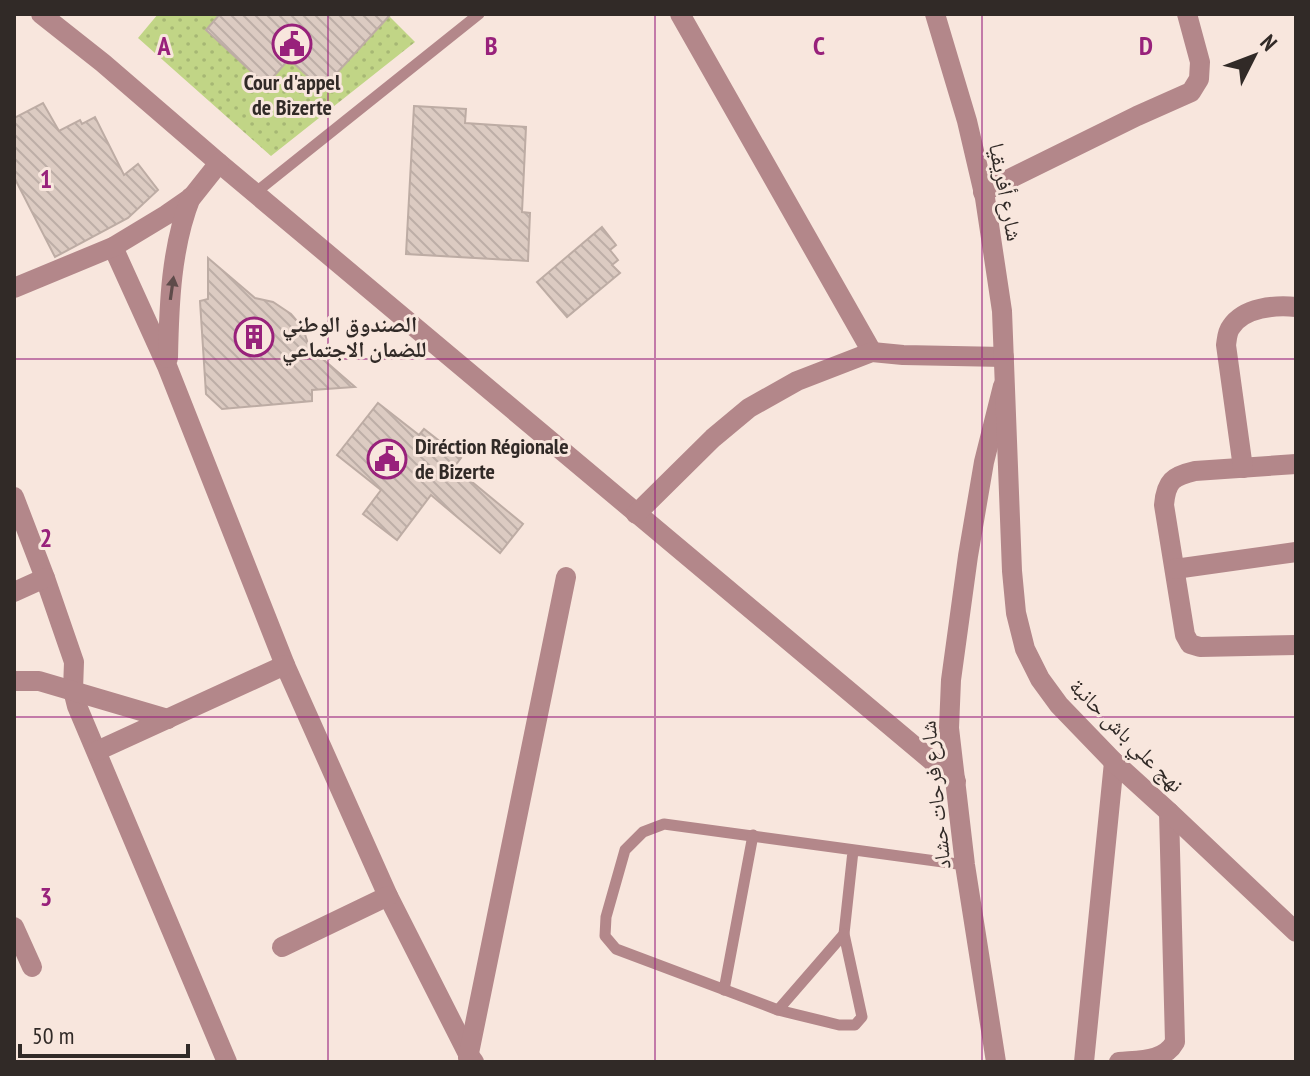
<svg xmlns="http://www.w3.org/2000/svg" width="1310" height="1076" font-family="'PT Sans Narrow','Noto Naskh Arabic',sans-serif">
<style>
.park{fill:url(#park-dots)}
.building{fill:url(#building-back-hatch);stroke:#bdaca4;stroke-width:2}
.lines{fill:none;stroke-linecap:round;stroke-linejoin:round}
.service{stroke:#b3878a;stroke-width:11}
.minor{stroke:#b3878a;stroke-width:20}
.tertiary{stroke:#b3878a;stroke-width:20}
.oneway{fill:#5e4b4a}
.grid{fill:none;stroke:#98217b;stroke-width:2;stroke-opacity:0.55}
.labels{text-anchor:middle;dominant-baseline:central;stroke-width:6;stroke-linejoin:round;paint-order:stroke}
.poi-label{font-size:22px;font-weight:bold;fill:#312a27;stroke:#f8e6dd;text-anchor:start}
.street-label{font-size:22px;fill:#312a27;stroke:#f8e6dd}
.grid-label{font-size:26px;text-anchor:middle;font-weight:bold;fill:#98217b;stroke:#f8e6dd;stroke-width:6;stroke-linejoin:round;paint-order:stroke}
</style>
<defs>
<pattern id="park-dots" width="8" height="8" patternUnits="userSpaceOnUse" patternTransform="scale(2)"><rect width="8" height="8" fill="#c1d586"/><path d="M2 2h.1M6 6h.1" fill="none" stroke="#a6b774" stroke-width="1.8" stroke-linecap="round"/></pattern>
<pattern id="building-back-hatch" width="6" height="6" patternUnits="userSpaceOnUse" patternTransform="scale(2)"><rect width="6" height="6" fill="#dccbc2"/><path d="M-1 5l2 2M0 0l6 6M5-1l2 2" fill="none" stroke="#bdaea7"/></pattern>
</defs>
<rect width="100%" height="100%" fill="#f8e6dd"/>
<polygon class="park" points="158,14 220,14 206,30 265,84 289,59 322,89 389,16 415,42 271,156 138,38"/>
<g class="building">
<polygon points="220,14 391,14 322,89 289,59 266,85 206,30"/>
<polygon points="43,103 59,131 80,120 82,124 95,117 124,175 138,164 158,190 128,218 55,257 14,177 14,118"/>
<polygon points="414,106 466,109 465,123 526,127 522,212 530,213 528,261 406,254"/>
<polygon points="602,227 616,245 610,250 618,260 612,265 620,273 567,317 537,282"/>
<polygon points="208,258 255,298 273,302 291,314 303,328 309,347 355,387 312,390 312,401 222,409 206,394 200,301 208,299"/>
<polygon points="378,403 419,435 424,429 461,458 454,467 523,524 500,553 431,495 397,540 363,514 381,490 337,455"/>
</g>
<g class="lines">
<g class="service">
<polyline points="255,193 479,14"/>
<polyline points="853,851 844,934 862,1017 855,1025 839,1025 778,1010 616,949 605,936 606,917 625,850 643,832 664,824 965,865"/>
<polyline points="724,990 753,835"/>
<polyline points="778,1010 844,934"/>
</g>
<g class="minor">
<polyline points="41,14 103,63 219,163 956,781"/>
<polyline points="680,14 872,352"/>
<polyline points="983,192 1137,116 1191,92 1199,79 1200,62 1187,14"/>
<polyline points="113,247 167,366 285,665 388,896 468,1054 474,1062"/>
<polyline points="14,288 113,247 166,215 192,197 219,163"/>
<path d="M168,358C169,305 171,247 191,197"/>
<path d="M1296,464L1195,471C1173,476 1166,481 1164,505L1185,635L1190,644L1200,647L1296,645"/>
<path d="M1243,468L1226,345C1227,339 1227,332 1231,327C1244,307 1275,305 1296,307"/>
<polyline points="14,497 45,578 74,662 73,690 77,706 227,1062"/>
<polyline points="636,514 713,438 749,408 797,381 872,352 903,355 1004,357"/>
<polyline points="1175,569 1296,552"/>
<polyline points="14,592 45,578"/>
<polyline points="14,681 39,681 168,719"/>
<polyline points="97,751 285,665"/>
<polyline points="14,927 32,967"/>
<polyline points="282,947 388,896"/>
<polyline points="468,1058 566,577"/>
<polyline points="996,1062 965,865 949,728 951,680 968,556 984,462 1003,386"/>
<polyline points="1084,1062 1114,762"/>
<path d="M1119,1062C1139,1060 1164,1062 1175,1042L1169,812"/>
</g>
<polyline class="tertiary" points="935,14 967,121 985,198 1002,311 1012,571 1016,613 1025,649 1040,679 1059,705 1114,762 1169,812 1296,932"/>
</g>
<defs><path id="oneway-solid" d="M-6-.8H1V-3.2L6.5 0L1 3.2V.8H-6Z" transform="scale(2)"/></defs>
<use class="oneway" href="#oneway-solid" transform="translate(172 288) rotate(-82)"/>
<path class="grid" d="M328,14V1062M655,14V1062M982,14V1062M14,359H1296M14,717H1296"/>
<defs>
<g id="civic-ring" transform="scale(2)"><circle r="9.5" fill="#f8e6dd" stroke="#98217b" stroke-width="1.5"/><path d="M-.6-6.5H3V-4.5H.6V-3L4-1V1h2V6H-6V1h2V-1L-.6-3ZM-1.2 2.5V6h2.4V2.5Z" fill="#98217b"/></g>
<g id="building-ring" transform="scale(2)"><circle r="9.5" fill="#f8e6dd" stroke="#98217b" stroke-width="1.5"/><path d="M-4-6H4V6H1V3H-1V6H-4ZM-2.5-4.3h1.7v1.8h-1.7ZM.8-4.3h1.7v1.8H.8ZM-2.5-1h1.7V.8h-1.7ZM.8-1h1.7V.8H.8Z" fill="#98217b"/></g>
</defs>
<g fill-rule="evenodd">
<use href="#civic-ring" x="292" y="44"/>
<use href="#building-ring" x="254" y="337"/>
<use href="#civic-ring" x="387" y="459"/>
</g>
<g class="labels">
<g class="poi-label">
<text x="292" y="82" text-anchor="middle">Cour d'appel<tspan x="292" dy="25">de Bizerte</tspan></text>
<text x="282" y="324">الصندوق الوطني<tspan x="282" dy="25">للضمان الاجتماعي</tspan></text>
<text x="415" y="446">Diréction Régionale<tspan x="415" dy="25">de Bizerte</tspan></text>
</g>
<g class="street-label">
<text transform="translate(1006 192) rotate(79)">شارع أفريقيا</text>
<text transform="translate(1127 735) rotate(45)">نهج علي باش حانبة</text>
<text transform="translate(935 795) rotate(-96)">شارع فرحات حشاد</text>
</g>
</g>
<g class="grid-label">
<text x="164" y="55">A</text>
<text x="491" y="55">B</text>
<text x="819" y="55">C</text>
<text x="1146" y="55">D</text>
<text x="46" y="188">1</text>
<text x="46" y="547">2</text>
<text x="46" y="906">3</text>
</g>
<rect width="1310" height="1076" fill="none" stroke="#312a27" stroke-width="32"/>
<g transform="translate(1254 56) rotate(48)" stroke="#f8e6dd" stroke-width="6" paint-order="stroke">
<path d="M0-6L14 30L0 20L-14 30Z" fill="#312a27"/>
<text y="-12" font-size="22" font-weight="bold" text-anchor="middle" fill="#312a27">N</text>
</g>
<path d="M20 1044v12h168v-12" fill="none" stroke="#312a27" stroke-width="4"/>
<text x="32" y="1044" font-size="24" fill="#312a27" stroke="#f8e6dd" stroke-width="6" paint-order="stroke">50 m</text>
</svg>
